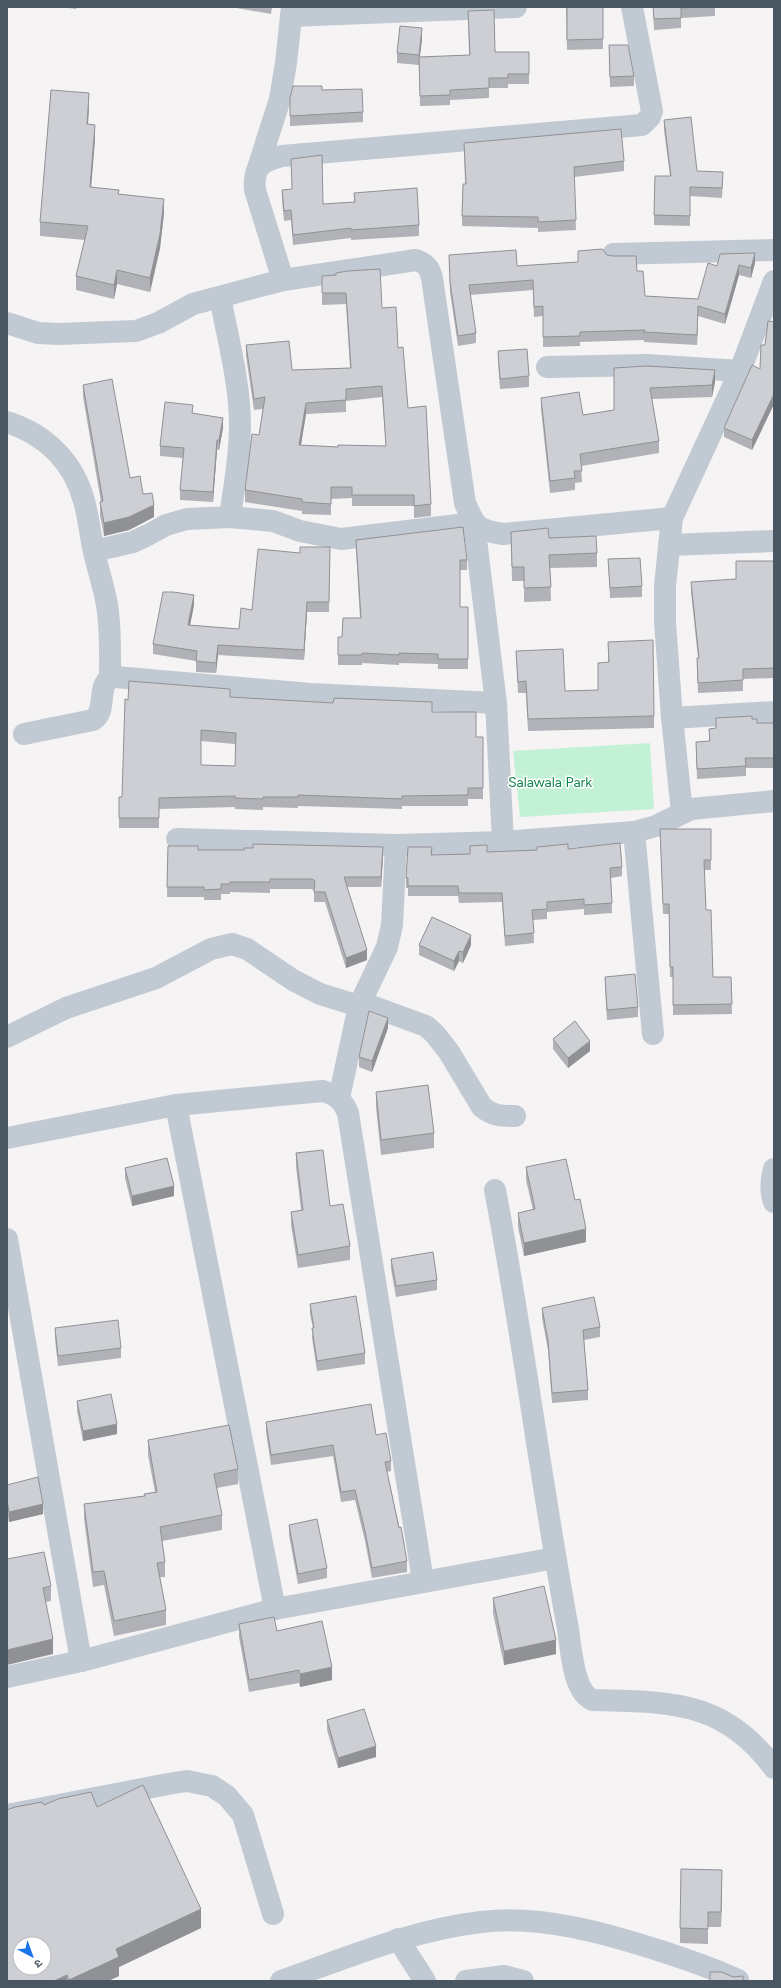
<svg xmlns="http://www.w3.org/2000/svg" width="781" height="1988" font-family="Figtree,'Noto Sans Devanagari',sans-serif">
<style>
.green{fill:#c3f1d5}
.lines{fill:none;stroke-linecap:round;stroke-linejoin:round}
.minor{stroke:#c1cad2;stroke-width:22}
.wall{fill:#b0b2b7;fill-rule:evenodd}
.shaded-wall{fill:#909195}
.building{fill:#cdcfd5;stroke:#909195;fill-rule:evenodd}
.labels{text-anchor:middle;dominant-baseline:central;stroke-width:3;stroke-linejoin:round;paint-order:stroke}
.park-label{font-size:14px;fill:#17864f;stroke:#fff}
</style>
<rect width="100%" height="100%" fill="#f5f3f3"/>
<polygon class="green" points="650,743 654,809 520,817 513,751"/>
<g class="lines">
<g class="minor">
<polyline points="291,16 516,7"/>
<polyline points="258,168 280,99 286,63 292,7"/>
<polyline points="613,254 774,250"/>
<path d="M283,280L255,190C253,166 261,162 282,156L642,125L650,117L652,111L632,7"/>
<path d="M220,297C228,339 240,383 240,426C240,457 234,487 230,517"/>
<path d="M7,323L38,333L58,334L136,331L158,323L193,304L283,280L416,260C426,263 430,268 432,278L465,503C475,526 476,530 503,534L672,518"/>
<polyline points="547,367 647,365 740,371"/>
<path d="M7,422C45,434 74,462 84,501C89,518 90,535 94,552C98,570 104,587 107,605C111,629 110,654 110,678"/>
<polyline points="669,545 774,541"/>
<polyline points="94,551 133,542 148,535 166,525 187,519 230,517 273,521 300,531 341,539 474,523 496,703 503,842"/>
<polyline points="672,718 774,712"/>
<path d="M24,734L93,720C109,710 94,681 115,677L310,694L496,703"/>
<polyline points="682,812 672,718 665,622 665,586 672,518 740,371 774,281"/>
<polyline points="634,832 653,1034"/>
<polyline points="177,839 396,845 503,842 634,832 656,826 691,809 774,801"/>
<path d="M7,1037L66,1008L156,978L211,949L232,944L247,949L293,980L320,994L359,1006L374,1007L426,1026L435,1034L449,1052L482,1107C493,1116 501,1116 515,1116"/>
<polyline points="339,1098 359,1006 387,947 392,925 396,845"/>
<polyline points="176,1105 275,1609"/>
<path d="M7,1138L176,1105L323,1091C337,1095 343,1101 348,1113L423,1581"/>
<path d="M774,1169C771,1180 770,1191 774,1202"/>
<path d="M495,1190C523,1336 541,1483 568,1629C571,1648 573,1693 593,1700C670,1702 724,1700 774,1768"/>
<polyline points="7,1239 81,1661"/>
<polyline points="7,1677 81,1661 275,1609 555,1558"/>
<polyline points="7,1815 168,1784 187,1781 212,1786 227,1796 243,1815 273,1914"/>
<polyline points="398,1939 425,1981"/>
<path d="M281,1981C346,1958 412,1930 481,1922C540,1914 608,1934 664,1952C691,1961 713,1968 738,1980"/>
<polyline points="466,1981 504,1976 523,1981"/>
</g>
</g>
<g class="wall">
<polygon points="62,7 77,7 76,9"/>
<polygon points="231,7 272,7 271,14"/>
<polygon points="566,7 603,39 603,49 567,50"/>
<polygon points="653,7 715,7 715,16 681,18 681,28 654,30"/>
<polygon points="468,11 495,52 529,52 529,84 508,84 508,88 489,88 489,98 450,100 450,105 420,106 419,63 419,65 397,63 397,53 422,39 420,57 469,55"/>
<polygon points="609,45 634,76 634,86 610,87"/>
<polygon points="322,90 363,112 363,122 290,126 290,98"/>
<polygon points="89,106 88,125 95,139 91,187 119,194 164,213 160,248 150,292 117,284 114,299 76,290 76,276 85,240 40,236 40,222"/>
<polygon points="664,120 697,171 723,182 722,198 690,196 690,226 654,225 654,215 670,176 664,130"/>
<polygon points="464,143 624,161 624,171 574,177 576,230 538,232 538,228 462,226 462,216 465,184"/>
<polygon points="282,190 323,204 354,202 354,193 419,225 419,236 351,240 351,238 293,245 291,220 284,221 282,200"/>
<polygon points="578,251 607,255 637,271 645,296 698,299 717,266 755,263 751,278 739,275 725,324 698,316 697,345 644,342 644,340 580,342 580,346 543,347 543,316 534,317 533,290 470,295 476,333 476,343 458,346 450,292 449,255 517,266 578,262"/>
<path d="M322,276L382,308L398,348L408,408L431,504V516L414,518V506H352V498L331,499V515L302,514V511L245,502V490L259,435L263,409L254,410L246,356V345L292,370L350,368L346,304L322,305ZM382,397L386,446L338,447L301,445L306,414L346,412V401Z"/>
<polygon points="774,322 774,404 752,450 724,437 724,428 760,369 765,345"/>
<polygon points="498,351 529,376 529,387 500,389 498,361"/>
<polygon points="614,368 715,382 712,397 652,399 659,441 659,453 581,466 582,482 575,483 575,490 550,493 541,409 541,398 583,415 614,410"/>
<polygon points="83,385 130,478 143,494 154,517 129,530 104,536 100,515 100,502 101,502 83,397"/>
<polygon points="193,413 223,428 219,450 217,450 213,502 180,500 180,490 183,458 160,456 160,446"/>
<polygon points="511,532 549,538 597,553 597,567 550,568 551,601 524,602 524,581 512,581"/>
<polygon points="356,540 467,560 467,570 460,570 460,607 468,607 468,669 438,669 438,664 399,663 399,665 362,663 362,665 338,665 338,655 342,637 360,618 356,550"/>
<polygon points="330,547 329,612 307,612 304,660 218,655 216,673 196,672 196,661 153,654 153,644 194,605 190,625 239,629 252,610 300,553"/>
<polygon points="608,559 642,586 642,597 610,598"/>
<polygon points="774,561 774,678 743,679 743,691 698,693 697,668 697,658 698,658 691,592 691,582 736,579"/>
<polygon points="608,642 654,716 654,728 528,731 526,693 518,693 516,651 565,691 598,690 608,662"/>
<path d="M230,697L432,712L476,737H483V799H468V806H402V809L298,806V808L263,807V810L235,809V807L159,809V828H119V797H122ZM201,741L235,744V766L201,765Z"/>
<polygon points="716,718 752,719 757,723 774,723 774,768 746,768 746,776 697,779 696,742 709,741 709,729 716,728"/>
<polygon points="660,829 711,829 711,870 704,870 706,910 713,977 731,977 732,1014 673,1015 673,977 670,977 669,914 663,914"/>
<polygon points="168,846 198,850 383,857 381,887 347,887 367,960 346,968 325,902 314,902 314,891 312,889 270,889 270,893 230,892 230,894 221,894 221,900 204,900 204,897 167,897"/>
<polygon points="568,849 622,867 622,876 611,878 612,913 584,915 584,909 547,912 547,919 533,920 534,943 505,946 502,902 459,903 458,896 408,896 408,888 406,888 406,878 432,855 470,854 487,852"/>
<polygon points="419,945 471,945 463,963 459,961 454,971 419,955"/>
<polygon points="605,977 638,1007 638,1017 607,1020 605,987"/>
<polygon points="388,1028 372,1072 359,1067 359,1057"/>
<polygon points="553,1039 590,1051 568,1068 553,1049"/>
<polygon points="376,1092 434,1133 434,1148 381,1155 376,1107"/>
<polygon points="296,1153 350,1246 350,1260 298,1268 291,1225 291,1212 301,1210 296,1166"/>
<polygon points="526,1167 575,1200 586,1242 524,1256 518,1227 518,1213 533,1210 526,1180"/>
<polygon points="125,1168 174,1196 132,1206 125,1178"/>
<polygon points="391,1259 437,1280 437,1290 396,1297 391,1269"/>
<polygon points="310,1304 365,1353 365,1364 317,1371 312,1338 313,1328 310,1314"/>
<polygon points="542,1308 600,1327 600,1337 584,1340 588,1390 588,1400 552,1403 548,1350 542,1318"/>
<polygon points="55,1328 121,1348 121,1358 58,1366 55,1339"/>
<polygon points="77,1401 117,1434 83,1441 77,1411"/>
<polygon points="266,1422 376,1435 391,1461 391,1471 387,1472 407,1561 407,1572 372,1578 365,1541 355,1500 341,1502 333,1456 271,1465 266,1432"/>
<polygon points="148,1440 238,1469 238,1484 217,1488 222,1515 222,1530 162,1541 165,1562 165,1577 160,1577 166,1610 166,1625 114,1636 104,1585 93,1587 84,1519 84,1504 144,1496 144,1494 155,1492 148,1455"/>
<polygon points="7,1485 43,1514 9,1522 7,1512"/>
<polygon points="289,1525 327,1568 327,1578 298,1584 289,1535"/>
<polygon points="7,1559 51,1586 51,1601 45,1602 53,1654"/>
<polygon points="493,1598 556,1654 504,1665 493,1613"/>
<polygon points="239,1624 277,1631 332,1680 300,1687 299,1683 249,1692 239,1637"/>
<polygon points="327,1720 376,1757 338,1768 327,1730"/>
<polygon points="97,1807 201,1928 119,1967 119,1976 108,1981 7,1981"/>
<polygon points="722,1885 721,1927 708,1927 708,1944 680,1943 680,1928"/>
</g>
<g class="shaded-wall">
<polygon points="422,28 422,39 419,62 419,57 419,65 419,55"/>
<polygon points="89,93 89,106 87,138 87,124"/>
<polygon points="95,125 95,139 90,201 90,187"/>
<polygon points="164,199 164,213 160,248 150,292 150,278"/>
<polygon points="755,253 755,263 751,278 751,268"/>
<polygon points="739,265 739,275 725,324 725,314"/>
<polygon points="117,270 117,284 114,299 114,285"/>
<polygon points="698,306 698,316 697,345 697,335"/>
<polygon points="715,370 715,382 712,397 712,385"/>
<polygon points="774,394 774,404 752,450 752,440"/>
<polygon points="306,403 306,414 299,456 299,445"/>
<polygon points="223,418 223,428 219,450 219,440"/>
<polygon points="217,440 217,450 213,502 213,492"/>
<polygon points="154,505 154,517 129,530 104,536 104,523"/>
<polygon points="194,595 194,605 188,635 188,625"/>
<polygon points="307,602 307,612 304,660 304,650"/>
<polygon points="218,645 218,655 216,673 216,663"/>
<polygon points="383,847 383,857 381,887 381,877"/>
<polygon points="471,935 471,945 463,963 463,952"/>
<polygon points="367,950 367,960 346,968 346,958"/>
<polygon points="459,951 459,961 454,971 454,961"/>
<polygon points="388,1018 388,1028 372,1072 372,1061"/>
<polygon points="590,1041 590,1051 568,1068 568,1058"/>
<polygon points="174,1186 174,1196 132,1206 132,1196"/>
<polygon points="586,1229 586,1242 524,1256 524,1243"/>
<polygon points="117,1424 117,1434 83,1441 83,1431"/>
<polygon points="43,1504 43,1514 9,1522 9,1512"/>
<polygon points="53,1639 53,1654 7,1665 7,1650"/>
<polygon points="556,1640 556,1654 504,1665 504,1651"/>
<polygon points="332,1667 332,1680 300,1687 300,1674"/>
<polygon points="376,1746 376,1757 338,1768 338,1758"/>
<polygon points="722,1870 722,1885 721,1927 721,1912"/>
<polygon points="201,1909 201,1928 119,1967 119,1976 108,1981 69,1981 69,1980 116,1949"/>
<polygon points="67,1975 67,1981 54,1981"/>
</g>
<g class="building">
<polygon points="567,7 603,7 603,39 567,40"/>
<polygon points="653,7 696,7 681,8 681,18 654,19"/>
<polygon points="494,10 495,52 529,52 529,74 508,74 508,78 489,78 489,88 450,90 450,95 420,96 419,57 470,55 468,11"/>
<polygon points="400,26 422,28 419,55 397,53"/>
<polygon points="609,45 628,45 634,76 610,77"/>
<polygon points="293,86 322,86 322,90 362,89 363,112 290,116 290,98"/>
<polygon points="51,90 89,93 87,124 95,125 90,187 119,190 118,194 164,199 160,234 150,278 117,270 114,285 76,276 88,226 40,222"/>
<polygon points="691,117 697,171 723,172 722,188 690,187 690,216 654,215 655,176 671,176 664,120"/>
<polygon points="621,129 624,161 574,167 576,220 538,222 538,217 462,216 463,184 466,184 464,143"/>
<polygon points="322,155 323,204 355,202 354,193 417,188 419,225 351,230 351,228 293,235 291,210 284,211 282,190 292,189 291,159"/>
<polygon points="602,249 607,255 613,256 636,256 637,271 643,271 645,296 698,299 708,263 717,266 720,254 755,253 751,268 739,265 725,314 698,306 697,335 644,332 645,330 580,332 580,336 543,337 543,306 534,307 533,280 469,285 476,333 458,336 450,282 449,255 516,250 517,266 578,262 578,251"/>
<path d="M380,269L382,308L396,307L398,348L403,347L408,408L426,406L431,504L414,506V495H352V487H331V504L302,502V499L245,490L252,434L259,435L265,397L254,399L246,345L289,341L292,370L351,368L346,293H322V276L336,275V273L348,271ZM382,386L386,446L338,445V447L299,445L306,403L346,400V389Z"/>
<polygon points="768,321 774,322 774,394 752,440 724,428 752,365 760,369 761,345 765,345"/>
<polygon points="527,349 529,376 500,379 498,351"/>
<polygon points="647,366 715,370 712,385 650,388 659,441 580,454 582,471 574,471 575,478 550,481 541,398 579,392 583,415 614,410 614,368"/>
<polygon points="112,379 130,478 140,476 143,494 152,493 154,505 129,517 104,523 100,502 103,501 83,385"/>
<polygon points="165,402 193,405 192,413 223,418 219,440 217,440 213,492 180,490 184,448 160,446"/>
<polygon points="463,527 467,560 460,560 460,607 468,607 468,659 438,659 438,654 399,653 399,655 362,653 362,655 338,655 338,637 342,637 343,618 361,618 356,540"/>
<polygon points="548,528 549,538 596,536 597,553 549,555 551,587 524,588 524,567 512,567 511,532"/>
<polygon points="300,547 330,547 329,602 307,602 304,650 218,645 216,663 196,661 197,651 153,644 163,592 173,592 194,595 188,625 239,629 241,608 252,610 258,549 300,553"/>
<polygon points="640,558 642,586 610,588 608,559"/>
<polygon points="736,561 774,561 774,668 743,669 743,680 698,683 697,658 699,658 691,582 736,579"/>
<polygon points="653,640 654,716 528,719 526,681 518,682 516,651 563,649 565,691 598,690 598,663 609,662 608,642"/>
<path d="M129,681L230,689V697L333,703L334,698L432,702V712H476V737H483V788H468V795L402,796V799L298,795V797H263V799L235,798V796L159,798V818H119V797H122L125,699L128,700ZM201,730L236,733L235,766L201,765Z"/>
<polygon points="752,716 752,719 757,719 757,723 774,723 774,758 745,758 746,766 697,769 696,742 710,741 709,729 716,728 716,718"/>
<polygon points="660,829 711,829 711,860 704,860 706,910 711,910 713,977 731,977 732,1004 673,1005 673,967 670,967 669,904 663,904"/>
<polygon points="620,843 622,867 610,868 612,903 584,905 584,899 547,902 547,909 532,910 534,933 505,936 502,893 459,893 458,886 408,886 408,878 406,878 408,847 432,847 431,855 470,854 470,846 487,845 487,852 537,850 537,847 568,844 568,849"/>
<polygon points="253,844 383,847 381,877 344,877 367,950 346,958 325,892 314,892 315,881 312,879 270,879 270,882 230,882 230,884 221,884 221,889 204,890 204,887 167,887 168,846 198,846 198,850 244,850 244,848 253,848"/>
<polygon points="432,917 471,935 463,952 459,951 454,961 419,945"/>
<polygon points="635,974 638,1007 607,1010 605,977"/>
<polygon points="369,1011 388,1018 372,1061 359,1057"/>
<polygon points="575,1021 590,1041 568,1058 553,1039"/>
<polygon points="428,1085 434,1133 381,1140 376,1092"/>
<polygon points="323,1150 330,1206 343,1204 350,1246 298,1255 291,1212 303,1210 296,1153"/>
<polygon points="167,1158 174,1186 132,1196 125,1168"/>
<polygon points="566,1159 575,1200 580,1199 586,1229 524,1243 518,1213 535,1209 526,1167"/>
<polygon points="433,1252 437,1280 396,1286 391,1259"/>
<polygon points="356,1296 365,1353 317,1361 312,1328 314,1328 310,1304"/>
<polygon points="594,1297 600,1327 583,1330 588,1390 552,1393 548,1340 542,1308"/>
<polygon points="118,1320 121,1348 58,1356 55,1328"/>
<polygon points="111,1394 117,1424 83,1431 77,1401"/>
<polygon points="371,1404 376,1435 386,1433 391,1461 385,1462 399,1528 401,1527 407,1561 372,1568 365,1531 355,1490 341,1492 333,1445 271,1455 266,1422"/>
<polygon points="229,1425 238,1469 214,1474 222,1515 160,1527 165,1562 157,1563 166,1610 114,1621 104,1571 93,1572 84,1504 145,1496 144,1494 157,1492 148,1440"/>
<polygon points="38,1477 43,1504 9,1512 7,1501 7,1485"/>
<polygon points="317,1519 327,1568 298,1574 289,1525"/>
<polygon points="44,1552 51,1586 43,1588 53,1639 7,1650 7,1559"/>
<polygon points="544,1586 556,1640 504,1651 493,1598"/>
<polygon points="274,1617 277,1631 322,1621 332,1667 300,1674 299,1670 249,1680 239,1624"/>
<polygon points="364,1709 376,1746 338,1758 327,1720"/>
<path d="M143,1785L201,1909L116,1949L119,1957L69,1980L67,1975L54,1981H7V1810L15,1807L42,1802L44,1805L58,1799L91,1792L97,1807ZM20,1944H44V1968H20Z"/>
<polygon points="681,1869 722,1870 721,1912 708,1912 708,1929 680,1928"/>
<polygon points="710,1972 722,1972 733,1977 743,1976 743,1981 710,1981"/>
</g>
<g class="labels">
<g class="park-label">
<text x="550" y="782">Salawala Park</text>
</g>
</g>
<rect width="781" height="1988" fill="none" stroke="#4a5661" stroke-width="16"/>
<g transform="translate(32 1956) rotate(139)"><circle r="19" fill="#ffffff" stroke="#b7bbc0"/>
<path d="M0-3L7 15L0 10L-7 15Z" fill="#1a73e8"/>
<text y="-6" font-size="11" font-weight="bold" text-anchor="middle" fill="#4a5661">उ</text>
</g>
</svg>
